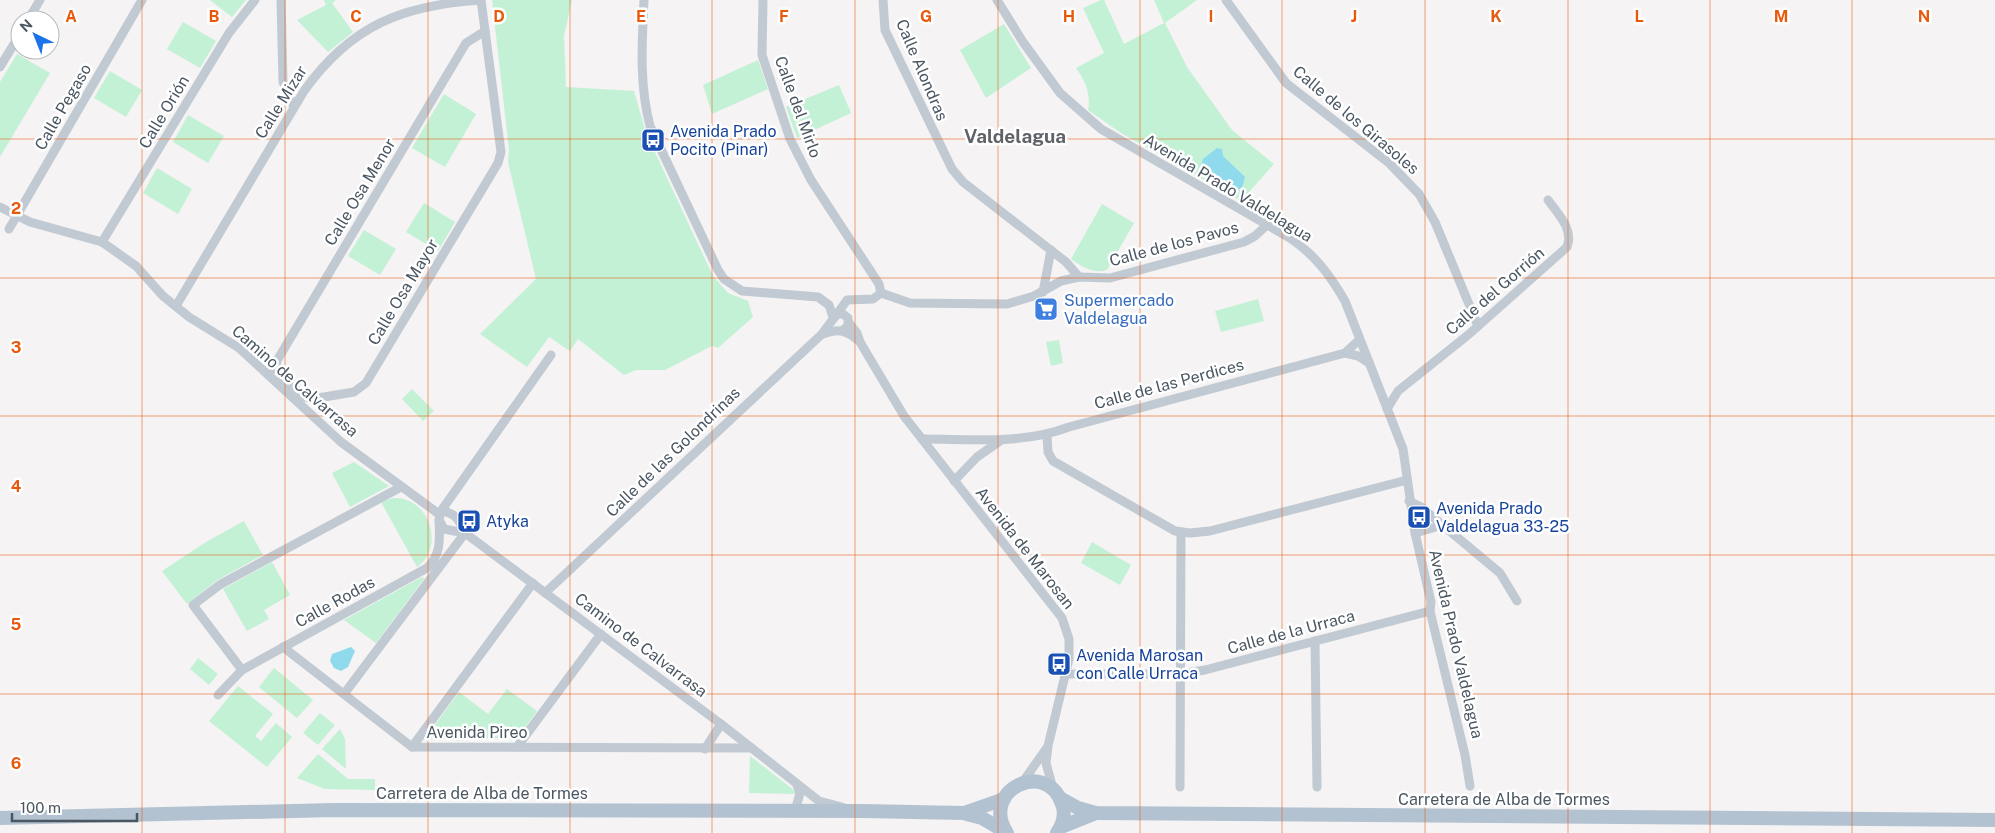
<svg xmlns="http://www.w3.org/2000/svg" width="1995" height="833" font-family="'Public Sans',sans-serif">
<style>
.green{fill:#c3f1d5}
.water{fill:#90daee}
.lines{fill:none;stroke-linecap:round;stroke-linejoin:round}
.street{stroke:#c1cad2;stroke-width:9}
.primary{stroke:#b3c2d1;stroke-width:14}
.grid{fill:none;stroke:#e8590c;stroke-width:1;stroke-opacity:0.55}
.labels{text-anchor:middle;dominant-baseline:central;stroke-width:5;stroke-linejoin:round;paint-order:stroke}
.street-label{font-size:16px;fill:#4a5661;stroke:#fff}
.transit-label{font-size:16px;fill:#164399;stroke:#fff;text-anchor:start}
.shop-label{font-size:16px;fill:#366cbe;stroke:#fff;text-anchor:start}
.quarter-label{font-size:19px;font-weight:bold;fill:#5f6368;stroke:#fff}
.grid-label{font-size:16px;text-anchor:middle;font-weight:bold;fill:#e8590c;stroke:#fff;stroke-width:5;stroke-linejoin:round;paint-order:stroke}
</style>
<rect width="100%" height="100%" fill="#f5f3f3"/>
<g class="green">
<polygon points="210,0 246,0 232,17"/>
<polygon points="324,0 336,0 332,3 353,32 328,52 297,20 326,5"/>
<polygon points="492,0 572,0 564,36 566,87 634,91 646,133 713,276 728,293 748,301 753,317 718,348 712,346 665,370 636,370 624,375 578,339 570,351 549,337 527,367 480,334 536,279 508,162 509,150"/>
<path d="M1101,0H1104L1124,44L1164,23L1154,0H1197L1165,23L1187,67L1232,130L1274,164L1241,201L1121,133L1088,110C1091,95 1086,82 1076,68L1104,53L1083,8Z"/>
<polygon points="183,22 216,41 200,68 167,49"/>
<polygon points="1004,24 1031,68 986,98 960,50"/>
<polygon points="17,54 50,73 0,157 0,82"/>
<polygon points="758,60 768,89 712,114 703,85"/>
<polygon points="110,71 142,90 126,117 94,98"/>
<polygon points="839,85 851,113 797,138 786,107"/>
<polygon points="444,94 476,114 445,167 412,148"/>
<polygon points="188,115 224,136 208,163 173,142"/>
<polygon points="157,168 192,189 178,214 143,193"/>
<polygon points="424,203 455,222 438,251 406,232"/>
<path d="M1102,204L1134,223L1107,270C1094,274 1082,267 1071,259Z"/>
<polygon points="364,230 396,249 380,275 348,256"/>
<polygon points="1258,299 1264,321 1221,332 1215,311"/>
<polygon points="1059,340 1063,363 1051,366 1046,342"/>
<polygon points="412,389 434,411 423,421 402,399"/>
<polygon points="354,462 389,486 350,507 332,473"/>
<path d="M393,498C429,496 446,547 417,567L381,502Z"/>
<polygon points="244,521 263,555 219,579 187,604 162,571 206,542"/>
<polygon points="1092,542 1131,565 1120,585 1081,563"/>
<polygon points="272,562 290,595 264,610 269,619 247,631 223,589"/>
<polygon points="420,578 423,577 424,579 376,643 344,620"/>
<polygon points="198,658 218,674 209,685 190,669"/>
<polygon points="274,668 313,700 297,718 259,687"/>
<polygon points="238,686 273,714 255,736 261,741 276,723 292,737 267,767 209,721"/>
<polygon points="507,689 537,711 516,740 511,740 508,737 457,741 454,737 433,737 430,740 424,740 459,692 488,714"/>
<polygon points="320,713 335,725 318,745 303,733"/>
<polygon points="340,729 345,739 346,769 322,749"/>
<polygon points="318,754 348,779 375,779 375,790 325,789 297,778"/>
<polygon points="750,756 795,791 796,794 749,793"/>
</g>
<g class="water">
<path d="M1217,148L1222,149L1223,156L1245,177L1242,188C1229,194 1208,179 1200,168L1203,159Z"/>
<polygon points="351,647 355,651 348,667 341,671 334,668 330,661 332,654"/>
</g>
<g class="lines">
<g class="street">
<polyline points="281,0 283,82 294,107"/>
<path d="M644,0C642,44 639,83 650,126L718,270L724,279L742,291L818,297L829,305L833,317"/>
<polyline points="763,0 762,55 790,139 811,180 879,284 881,293"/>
<polyline points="883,0 885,30 952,169 963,182 1066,262 1079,277"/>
<path d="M997,0L1023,42L1060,93L1101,129L1290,238C1315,255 1330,275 1345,301L1403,449L1415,533L1431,602L1430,611L1465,755L1470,786"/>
<polyline points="1226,0 1286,83 1389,163 1419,194 1435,222 1478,326"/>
<polyline points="28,20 40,0"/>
<polyline points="0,67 20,34"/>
<polyline points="0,207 30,222 102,242 136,266 163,296 189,317 239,348 341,442 439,514"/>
<polyline points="9,229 142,0"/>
<polyline points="102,242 229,33 255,0"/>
<polyline points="1043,292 1051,250"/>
<polyline points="881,293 910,303 1007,304 1034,296 1061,281 1079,277 1110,278 1244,242 1255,236 1267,225"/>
<path d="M176,306L304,91C351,25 403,5 481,0"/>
<polyline points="837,314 847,300 873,299 881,293"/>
<polyline points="849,323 857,333 860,342 904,416 1062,618 1069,639 1069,659 1048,746 1046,763 1053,789"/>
<path d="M823,334C839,328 847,330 860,342"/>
<polyline points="1345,353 1358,356 1369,363"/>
<polyline points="276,363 283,379 302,394"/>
<polyline points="269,374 466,43 485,31"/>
<polyline points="289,393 312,399 354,392 366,383 498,163 501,152 481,0"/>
<path d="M1387,409L1398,391L1468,335L1567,247C1574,229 1558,214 1548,200"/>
<polyline points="1047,435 1048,452 1053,461 1175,531 1190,533 1210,531 1407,480"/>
<path d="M922,439C972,439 1021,445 1069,427L1345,353L1359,340"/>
<polyline points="954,481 977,457 1000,441"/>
<polyline points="1409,501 1421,507 1500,573 1517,601"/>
<polyline points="441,511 551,355"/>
<path d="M465,533L444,529L439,520L441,511C455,512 460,521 465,533L721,724L819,801L842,807"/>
<polyline points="1415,533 1443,525"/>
<polyline points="545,593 822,334 837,314 843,314 848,318 848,326 843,330"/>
<polyline points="1315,641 1317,787"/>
<polyline points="283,647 412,747 751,748"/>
<polyline points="242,670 193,605 221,584 401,487"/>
<polyline points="1067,674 1181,674 1205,670 1430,611"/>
<polyline points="344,694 465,533"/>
<path d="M218,695L242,670L427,568C441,556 440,538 439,521"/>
<polyline points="412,747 533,583"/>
<polyline points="517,747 601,634"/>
<polyline points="705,749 721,724"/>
<polyline points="1022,783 1046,749"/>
<polyline points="1180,787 1181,532"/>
<polyline points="795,811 800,793 797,785"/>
</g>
<g class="primary">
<polyline points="1060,798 1078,808 1096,813 1995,820"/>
<polyline points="964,813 1004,799"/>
<polyline points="0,818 334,810 863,811 963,813 982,818 1006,832"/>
<polyline points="1061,827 1096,813"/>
<path d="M1007,833C979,790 1047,758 1062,804C1066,814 1063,824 1057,833"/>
</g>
</g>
<path class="grid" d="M142,0V833M285,0V833M428,0V833M570,0V833M712,0V833M855,0V833M998,0V833M1140,0V833M1282,0V833M1425,0V833M1568,0V833M1710,0V833M1852,0V833M0,139H1995M0,278H1995M0,416H1995M0,555H1995M0,694H1995"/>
<defs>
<g id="bus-square" transform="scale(1.25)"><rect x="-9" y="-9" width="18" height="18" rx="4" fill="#1a4fb4" stroke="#fff"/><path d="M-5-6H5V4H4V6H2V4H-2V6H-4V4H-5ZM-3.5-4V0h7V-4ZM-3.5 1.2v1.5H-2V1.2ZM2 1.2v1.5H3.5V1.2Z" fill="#fff"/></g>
<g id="supermarket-square" transform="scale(1.25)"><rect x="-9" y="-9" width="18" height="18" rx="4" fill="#3f7fe0" stroke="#fff"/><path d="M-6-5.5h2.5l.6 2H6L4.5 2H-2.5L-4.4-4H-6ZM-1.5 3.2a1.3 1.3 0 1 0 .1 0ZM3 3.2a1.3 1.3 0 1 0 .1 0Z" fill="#fff"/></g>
</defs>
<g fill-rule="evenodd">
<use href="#bus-square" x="653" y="140"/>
<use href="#supermarket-square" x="1046" y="309"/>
<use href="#bus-square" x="1419" y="517"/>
<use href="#bus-square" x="469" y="521"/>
<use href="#bus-square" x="1059" y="664"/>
</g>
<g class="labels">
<g class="street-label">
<text transform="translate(922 70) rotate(67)">Calle Alondras</text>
<text transform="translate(281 102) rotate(-58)">Calle Mizar</text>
<text transform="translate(63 107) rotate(-60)">Calle Pegaso</text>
<text transform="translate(798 107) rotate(70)">Calle del Mirlo</text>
<text transform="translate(164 112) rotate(-59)">Calle Orión</text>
<text transform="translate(1356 120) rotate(40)">Calle de los Girasoles</text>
<text transform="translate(1228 188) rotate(31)">Avenida Prado Valdelagua</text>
<text transform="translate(360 192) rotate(-59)">Calle Osa Menor</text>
<text transform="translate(1174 244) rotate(-15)">Calle de los Pavos</text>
<text transform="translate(1495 291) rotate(-41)">Calle del Gorrión</text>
<text transform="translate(403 292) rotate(-59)">Calle Osa Mayor</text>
<text transform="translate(295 381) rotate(41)">Camino de Calvarrasa</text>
<text transform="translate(1169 384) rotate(-15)">Calle de las Perdices</text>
<text transform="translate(673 452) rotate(-44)">Calle de las Golondrinas</text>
<text transform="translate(1025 548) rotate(52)">Avenida de Marosan</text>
<text transform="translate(335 602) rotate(-29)">Calle Rodas</text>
<text transform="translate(1291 632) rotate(-15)">Calle de la Urraca</text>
<text transform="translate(1456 644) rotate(77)">Avenida Prado Valdelagua</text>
<text transform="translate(641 645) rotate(37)">Camino de Calvarrasa</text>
<text x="477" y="732">Avenida Pireo</text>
<text x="482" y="793">Carretera de Alba de Tormes</text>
<text x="1504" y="799">Carretera de Alba de Tormes</text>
</g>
<g class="transit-label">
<text x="670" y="131">Avenida Prado<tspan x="670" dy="18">Pocito (Pinar)</tspan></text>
<text x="1436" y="508">Avenida Prado<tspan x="1436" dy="18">Valdelagua 33-25</tspan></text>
<text x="486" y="521">Atyka</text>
<text x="1076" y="655">Avenida Marosan<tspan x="1076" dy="18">con Calle Urraca</tspan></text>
</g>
<g class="shop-label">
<text x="1064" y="300">Supermercado<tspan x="1064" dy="18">Valdelagua</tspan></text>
</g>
<g class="quarter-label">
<text x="1015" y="136">Valdelagua</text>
</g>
</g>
<g class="grid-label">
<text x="71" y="22">A</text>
<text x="214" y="22">B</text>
<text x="356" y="22">C</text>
<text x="499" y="22">D</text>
<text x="641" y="22">E</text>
<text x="784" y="22">F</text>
<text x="926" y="22">G</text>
<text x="1069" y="22">H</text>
<text x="1211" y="22">I</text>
<text x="1354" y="22">J</text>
<text x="1496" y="22">K</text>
<text x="1639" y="22">L</text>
<text x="1781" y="22">M</text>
<text x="1924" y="22">N</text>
<text x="16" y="214">2</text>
<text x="16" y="353">3</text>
<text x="16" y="492">4</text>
<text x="16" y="630">5</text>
<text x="16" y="769">6</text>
</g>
<g transform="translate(35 35) rotate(317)"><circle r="24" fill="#ffffff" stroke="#b7bbc0"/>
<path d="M0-4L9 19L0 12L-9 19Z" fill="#1a73e8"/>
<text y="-8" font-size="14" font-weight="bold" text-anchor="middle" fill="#4a5661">N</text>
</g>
<path d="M12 813v8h125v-8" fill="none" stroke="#4a5661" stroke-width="2.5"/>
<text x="20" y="813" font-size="15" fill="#4a5661" stroke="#ffffff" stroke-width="4" paint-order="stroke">100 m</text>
</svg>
